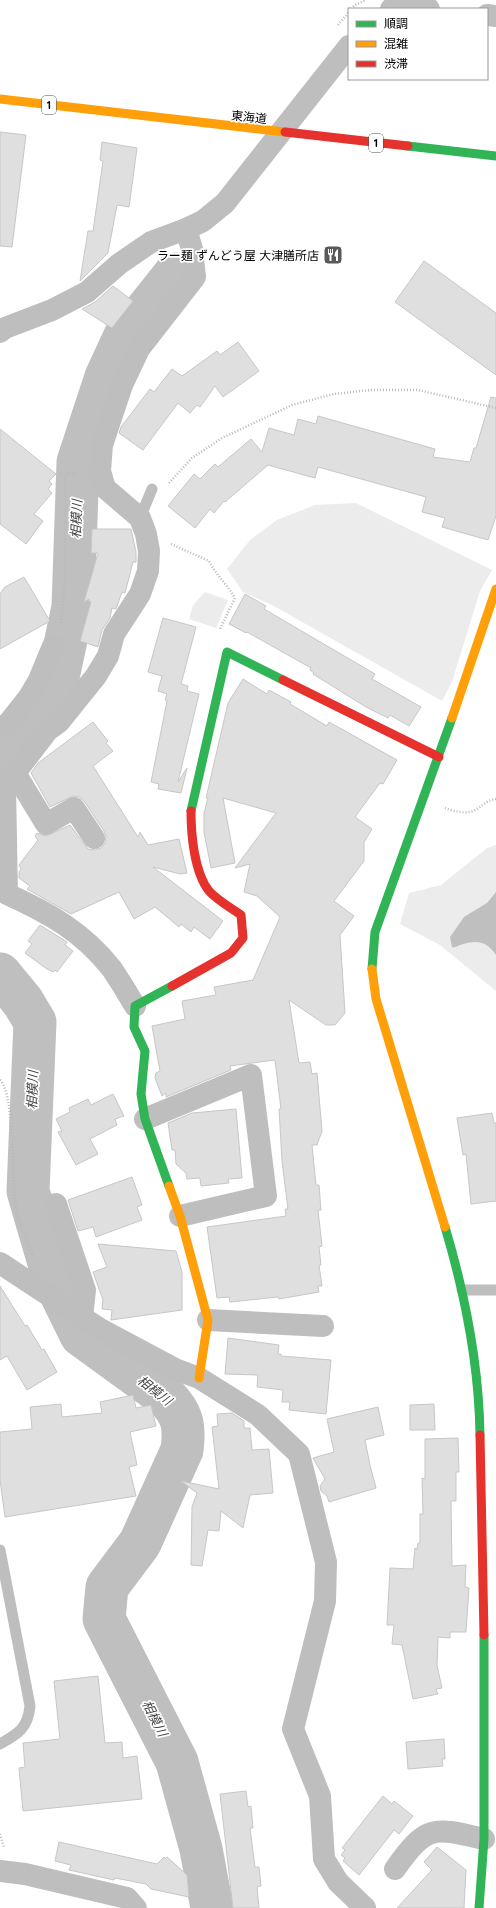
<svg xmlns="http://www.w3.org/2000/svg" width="496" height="1908" font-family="Quicksand,'Noto Sans JP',sans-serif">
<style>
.green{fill:#ececec}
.water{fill:#bfbfbf}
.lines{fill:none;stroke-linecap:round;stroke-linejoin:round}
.river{stroke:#bfbfbf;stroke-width:43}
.building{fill:#dfdfdf;stroke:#c7c7c7}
.path{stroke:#b9b9b9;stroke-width:2.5;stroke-dasharray:1 2;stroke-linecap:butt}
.lane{stroke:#bebebe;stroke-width:11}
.street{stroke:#bebebe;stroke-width:22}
.fast{stroke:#30b455;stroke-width:9}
.slow{stroke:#ff9f0a;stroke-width:9}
.jam{stroke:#e5322d;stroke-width:9}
.labels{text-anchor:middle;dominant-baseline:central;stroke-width:3.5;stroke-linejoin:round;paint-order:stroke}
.shield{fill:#fff;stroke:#4c4c4c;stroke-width:1}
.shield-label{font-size:11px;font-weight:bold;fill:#000}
.street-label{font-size:12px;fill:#000;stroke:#fff}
.poi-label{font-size:12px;fill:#000;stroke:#fff;text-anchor:end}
.water-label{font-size:13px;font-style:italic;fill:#444;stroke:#fff}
</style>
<rect width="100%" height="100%" fill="#fff"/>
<g class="green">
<polygon points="356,503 492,570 480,591 452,682 442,701 272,605 243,592 227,569 250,540 277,520 315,505"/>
<polygon points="205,592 228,600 216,628 189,619 193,605"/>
<polygon points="496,845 496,991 440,945 400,924 409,893 441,885 487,848"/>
</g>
<path class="water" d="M496,892V955C486,940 476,940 460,945C457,946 455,948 452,947L450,937L464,917L487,903Z"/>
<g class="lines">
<g class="river">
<polyline points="0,771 54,696 73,607 78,462 106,377 124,338 175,274"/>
<path d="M0,974L23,1002L35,1022L28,1191L54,1280L81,1335L165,1396C183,1414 185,1426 182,1450L140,1543L107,1587L104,1619L177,1762L201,1849L212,1908"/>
</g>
</g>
<g class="building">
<polygon points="0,132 26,135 12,247 0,246"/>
<polygon points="102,142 137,148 129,207 117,205 108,253 80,281 88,231 93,231 103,161 100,160"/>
<polygon points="424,261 496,313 496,375 395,302"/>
<polygon points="113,286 133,301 112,328 82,309 95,302"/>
<polygon points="238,342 259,371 223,397 215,386 200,407 197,405 190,413 178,403 143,450 119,433 121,427 150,389 154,392 172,369 182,376 217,351 220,355"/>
<polygon points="491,397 496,398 496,516 488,540 442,527 445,518 422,512 426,497 318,467 315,478 268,465 225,502 224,501 214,513 210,509 195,528 168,506 194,474 200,479 215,464 218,467 251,439 262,452 269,428 294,435 298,419 316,424 318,416 435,449 433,457 470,462 474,448 476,448"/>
<polygon points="0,429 56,474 49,481 52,484 48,489 52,493 34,514 43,521 26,544 0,524"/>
<polygon points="92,529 131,529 136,552 136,562 133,562 125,593 122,592 116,609 112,608 110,618 102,630 98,647 80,641 91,602 89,601 89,599 84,602 98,553 91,553"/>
<polygon points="24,577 50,621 0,649 0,594 5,587"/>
<polygon points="245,594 266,606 264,609 375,674 372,679 421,707 409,726 390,715 388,718 366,707 313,674 314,673 310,670 311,668 247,632 246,633 229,624"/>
<polygon points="163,618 196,627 181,684 188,686 187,691 199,694 178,782 187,768 181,793 158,789 159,784 151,782 167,701 165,700 167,694 158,691 162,676 148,672"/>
<polygon points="243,679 267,694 269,690 291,702 290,704 327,726 329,722 397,760 383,784 380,783 355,817 372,829 364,842 364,861 334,901 354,916 340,935 345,1013 335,1025 326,1025 289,1000 299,1063 310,1062 312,1074 317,1073 322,1131 317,1145 312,1145 316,1185 319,1185 321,1210 318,1210 322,1246 319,1247 321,1265 319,1265 322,1286 318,1286 319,1292 279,1299 278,1297 230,1302 229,1297 217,1298 207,1227 286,1216 285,1209 288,1209 282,1161 279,1109 281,1109 275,1060 230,1066 231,1070 166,1097 166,1093 162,1096 155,1078 156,1073 160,1071 152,1026 185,1019 182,1001 216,995 214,987 253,980 280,917 257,896 244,892 250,864 235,868 276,813 223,798 235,863 211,868 204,832 204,813 208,798 206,798 228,703"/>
<polygon points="93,722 108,741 106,743 113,751 93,766 138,837 140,832 148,845 179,839 187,873 180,874 153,867 223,921 210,939 194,927 191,932 181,924 179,927 155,907 134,919 119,892 71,914 27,889 30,886 19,878 19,872 21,869 19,865 38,840 35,836 37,833 46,836 70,825 88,849 95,850 101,848 105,843 106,837 104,831 84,801 79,797 73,796 50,807 31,773 38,763"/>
<polygon points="40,925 67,942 65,945 73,951 57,972 55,970 53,972 47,969 25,953 32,944 28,941"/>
<polygon points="113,1094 124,1116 115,1119 117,1125 90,1139 98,1154 76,1165 58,1132 62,1131 56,1119 70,1112 69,1108 88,1099 91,1105"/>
<polygon points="236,1109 242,1178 228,1179 229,1183 201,1186 200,1178 187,1179 186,1173 176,1164 175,1150 172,1150 168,1123 192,1113"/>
<polygon points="492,1113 494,1123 496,1123 496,1201 471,1204 466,1154 463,1155 457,1118"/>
<polygon points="132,1177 142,1205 137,1207 142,1220 96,1237 93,1227 78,1231 68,1200"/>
<polygon points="98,1244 176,1251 182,1272 182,1310 111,1320 112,1310 102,1309 103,1300 93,1272 107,1267"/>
<polygon points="0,1286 25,1326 27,1325 42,1350 44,1349 57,1372 27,1390 7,1356 0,1360"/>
<polygon points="228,1338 279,1345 278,1354 281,1354 281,1356 331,1360 326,1414 289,1410 290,1402 282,1402 283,1390 257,1387 258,1375 225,1374"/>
<polygon points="133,1395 136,1408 151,1405 156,1426 130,1432 137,1465 129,1467 136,1496 5,1517 0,1480 0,1432 32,1429 30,1407 61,1404 62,1417 102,1413 100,1402"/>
<polygon points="434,1404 435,1430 410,1430 410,1405"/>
<polygon points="378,1407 384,1435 365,1440 370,1465 376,1488 329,1502 327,1496 321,1491 320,1486 325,1479 313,1458 334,1452 327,1419"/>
<polygon points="232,1413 244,1421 244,1428 250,1428 252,1450 269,1449 273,1493 250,1495 243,1528 221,1511 219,1531 208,1530 202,1566 191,1565 192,1507 197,1493 181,1481 219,1489 212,1427 218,1426 217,1414"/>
<polygon points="458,1438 459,1472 456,1472 456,1501 451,1501 452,1566 466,1565 465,1587 469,1588 466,1632 450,1632 450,1638 438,1637 437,1665 442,1688 436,1689 438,1694 413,1699 402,1645 392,1644 394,1625 387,1625 390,1568 413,1569 415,1548 417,1549 418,1543 420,1543 420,1514 423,1514 422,1478 425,1479 425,1439"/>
<polygon points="98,1676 105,1743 122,1742 123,1758 137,1756 142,1799 23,1811 19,1768 25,1767 23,1743 60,1739 54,1681"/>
<polygon points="444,1739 445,1759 442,1759 443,1766 408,1769 406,1742"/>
<polygon points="246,1791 248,1807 251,1806 253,1828 250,1828 255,1867 259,1867 261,1886 257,1887 259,1908 233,1908 220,1794"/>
<polygon points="383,1796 392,1804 394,1801 413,1816 399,1834 394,1830 359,1875 343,1861 345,1858 341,1855 345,1850 342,1848"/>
<polygon points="59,1842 157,1864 164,1857 165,1859 167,1857 187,1875 189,1897 151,1889 146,1884 115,1878 114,1880 69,1870 71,1865 55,1861"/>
<polygon points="437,1847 466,1870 464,1908 397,1908 432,1870 424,1862"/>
</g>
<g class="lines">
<g class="path">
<polyline points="351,9 355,5 366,0"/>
<polyline points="338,25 349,12"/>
<polyline points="169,483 192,458 222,438 292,405 334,394 371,390 418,390 496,408"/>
<path d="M171,544L209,561C216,575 227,584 235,598L220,629"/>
<polyline points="61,626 65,579 65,474 77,473"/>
<path d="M445,808C454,811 464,814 473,811C482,807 486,800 496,799"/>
<path d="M0,1080C15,1095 12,1177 15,1201C17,1219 27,1239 33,1256"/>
<polyline points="0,1834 4,1848"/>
</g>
<g class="lane">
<polyline points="140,518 152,489"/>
<polyline points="462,1290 496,1290"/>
<path d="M0,1550L30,1706C28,1728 18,1734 0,1744"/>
</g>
<g class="street">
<polyline points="391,9 396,7 429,9"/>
<polyline points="487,15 496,16"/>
<polyline points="0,332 5,328 52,310 87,292 119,264 151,242 186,229 203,221 225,203 349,46"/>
<polyline points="0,726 7,725 29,697 39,680 53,646"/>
<polyline points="15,773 46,824 74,808 94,838"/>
<path d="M135,1006C128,994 120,981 112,969C83,932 49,913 7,894L5,786L48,730L59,722L96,676L108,656L114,634L140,594L148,571L149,551L146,534L140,518L105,488L100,471L102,445L122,385L139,349L195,277L192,249L186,229"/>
<polyline points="145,1119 251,1075 266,1196 180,1216"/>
<polyline points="56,1204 85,1290 82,1317"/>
<polyline points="0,1263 100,1329 175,1369 199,1378 258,1415 299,1454 326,1562 325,1601 293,1729 320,1796 324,1859 338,1882 365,1908"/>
<polyline points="208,1320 323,1326"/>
<path d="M395,1869C427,1824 433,1827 484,1839"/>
<polyline points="0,1871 25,1874 127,1898 136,1908"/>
</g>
<g class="fast">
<polyline points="408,146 496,156"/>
<polyline points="191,811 227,652 283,680"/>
<polyline points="372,969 375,932 452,718"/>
<polyline points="169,1186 145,1119 141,1094 145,1051 134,1027 135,1006 172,986"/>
<path d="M445,1227C465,1294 479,1365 480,1435"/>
<polyline points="479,1908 484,1839 484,1635"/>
</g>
<g class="slow">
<polyline points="0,99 285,132"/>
<polyline points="452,718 496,589"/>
<polyline points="372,969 376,999 445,1227"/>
<polyline points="169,1186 180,1216 208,1320 199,1378"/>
</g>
<g class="jam">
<polyline points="285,132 408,146"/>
<polyline points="283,680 439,757"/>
<path d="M172,986L231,953L243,938L241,915C231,908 217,900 209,891C194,872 191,834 191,811"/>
<polyline points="480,1435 484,1635"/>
</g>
</g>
<defs>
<g id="restaurant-square" transform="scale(1)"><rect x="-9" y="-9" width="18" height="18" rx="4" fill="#595959" stroke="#fff"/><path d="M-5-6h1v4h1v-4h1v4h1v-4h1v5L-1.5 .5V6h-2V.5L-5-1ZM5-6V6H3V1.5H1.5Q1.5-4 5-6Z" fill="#fff"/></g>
</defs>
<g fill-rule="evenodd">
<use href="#restaurant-square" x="333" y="255"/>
</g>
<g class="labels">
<g class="shield">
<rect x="42" y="96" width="14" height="18" rx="3"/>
<rect x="369" y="134" width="14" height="18" rx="3"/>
</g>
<g class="shield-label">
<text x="49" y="105">1</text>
<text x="376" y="143">1</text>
</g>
<g class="street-label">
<text transform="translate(249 117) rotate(6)">東海道</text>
</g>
<g class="poi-label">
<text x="319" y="255">ラー麺 ずんどう屋 大津膳所店</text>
</g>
<g class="water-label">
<text transform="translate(76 519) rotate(-88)">相模川</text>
<text transform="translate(32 1090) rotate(-88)">相模川</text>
<text transform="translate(155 1390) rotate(38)">相模川</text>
<text transform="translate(155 1718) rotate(63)">相模川</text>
</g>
</g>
<rect x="348" y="8" width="140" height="72" fill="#ffffff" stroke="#999999"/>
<rect x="356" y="21" width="20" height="6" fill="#30b455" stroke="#999999"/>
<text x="384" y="28" font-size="12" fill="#000000">順調</text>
<rect x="356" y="41" width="20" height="6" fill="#ff9f0a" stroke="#999999"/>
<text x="384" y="48" font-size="12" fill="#000000">混雑</text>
<rect x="356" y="61" width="20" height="6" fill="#e5322d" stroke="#999999"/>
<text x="384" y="68" font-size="12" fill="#000000">渋滞</text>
</svg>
